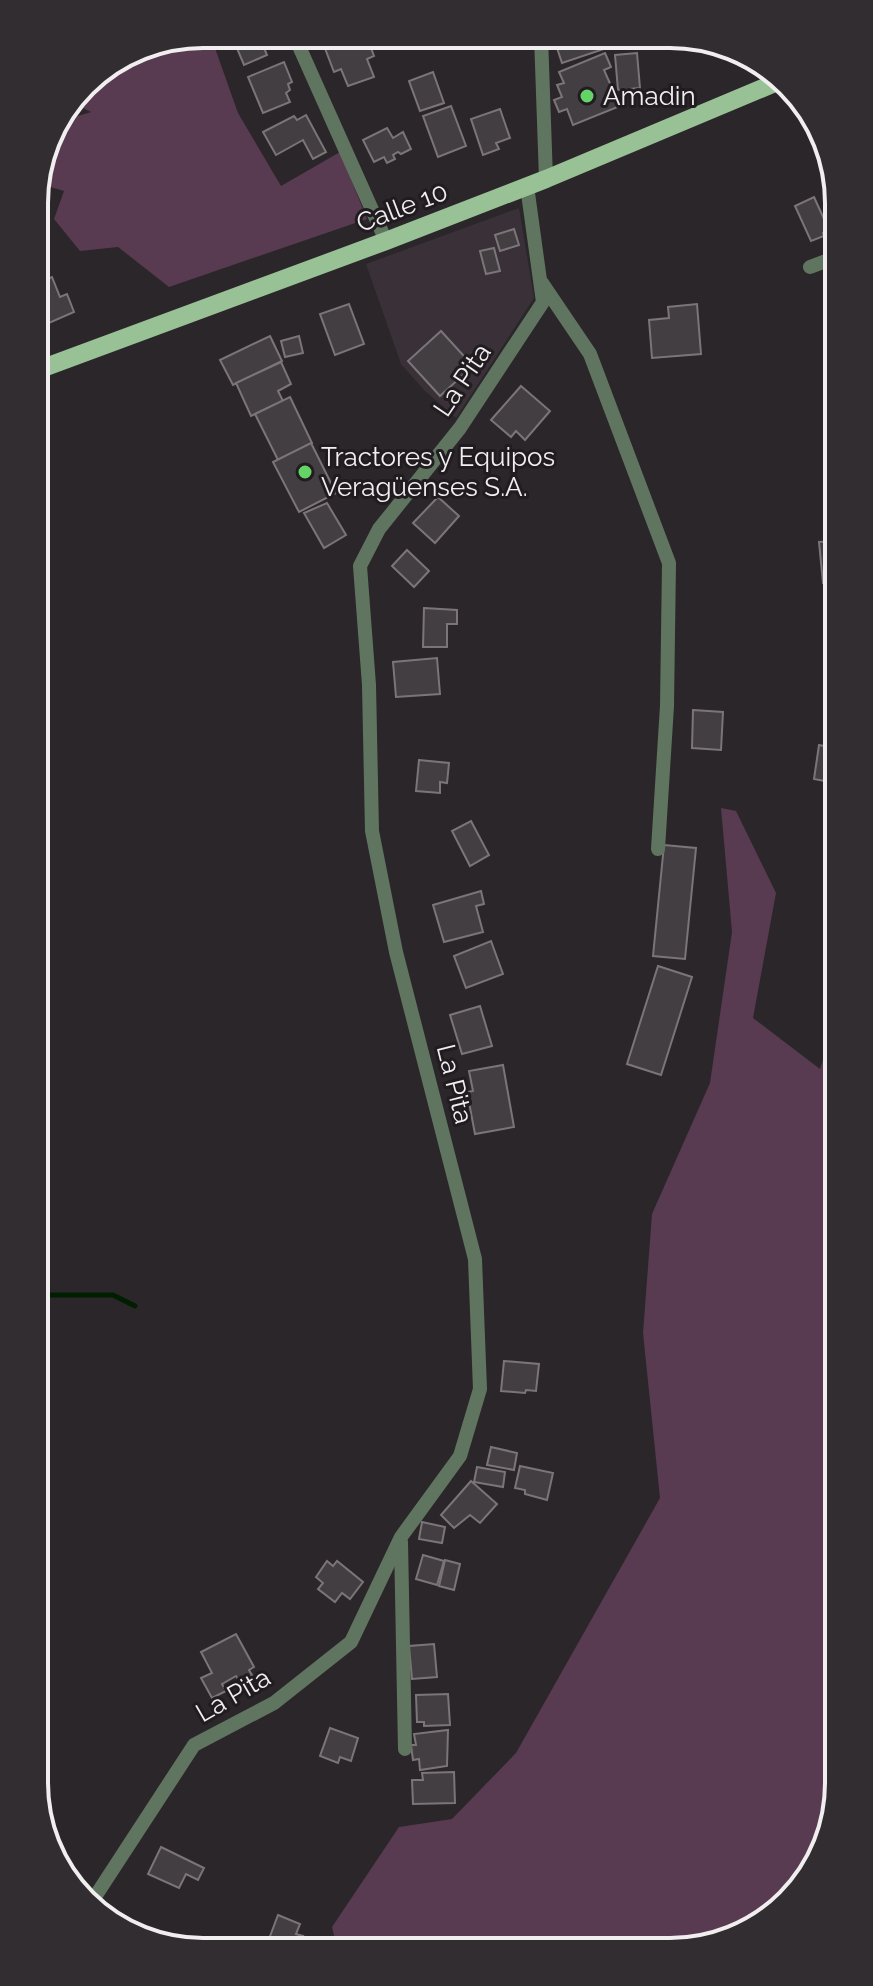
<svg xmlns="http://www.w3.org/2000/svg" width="873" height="1986" font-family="Raleway,sans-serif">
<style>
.built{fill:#3a3038}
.green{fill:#583a51}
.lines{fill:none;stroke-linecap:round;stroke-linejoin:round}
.stream{stroke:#001f00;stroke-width:5}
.building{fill:#433e42;stroke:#7b7579;stroke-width:2}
.minor{stroke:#607560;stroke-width:14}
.major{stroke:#98c296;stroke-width:18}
.poi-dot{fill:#65d467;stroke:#211c20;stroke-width:3}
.labels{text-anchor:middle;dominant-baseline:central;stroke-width:6;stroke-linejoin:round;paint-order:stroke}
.poi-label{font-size:26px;fill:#f1eef0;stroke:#211c20;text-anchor:start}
.street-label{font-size:26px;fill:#f1eef0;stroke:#211c20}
.rim{fill:none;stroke:#f1eef0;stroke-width:4}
</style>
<rect width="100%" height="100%" fill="#2b262a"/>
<polygon class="built" points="519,208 534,298 456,418 425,391 401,364 366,264"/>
<g class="green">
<polygon points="203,34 210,34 238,113 281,186 340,152 367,219 169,287 118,247 80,251 54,219 64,191 37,183 51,129 56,123 91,112 71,102 91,76 139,47"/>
<polygon points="721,808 736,811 776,893 753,1018 820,1069 836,1019 839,1794 797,1894 713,1946 337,1948 332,1927 399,1827 452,1819 516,1753 660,1498 643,1333 652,1214 710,1083 732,932"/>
</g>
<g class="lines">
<polyline class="stream" points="38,1295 113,1295 135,1306"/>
</g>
<g class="building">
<polygon points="231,34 270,34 266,37 270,45 264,48 267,55 244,65"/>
<polygon points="330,35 366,35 374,56 367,59 374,77 348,86 341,69 334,72 323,43 332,40"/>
<polygon points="482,36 518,36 486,47"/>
<polygon points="560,36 603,37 607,48 562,63 555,42 561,40"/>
<polygon points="605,53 611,67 604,70 620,106 573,125 567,109 559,112 554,100 562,97 557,85 564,83 559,72"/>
<polygon points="637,53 640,88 618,90 615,55"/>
<polygon points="284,62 292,82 288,84 290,90 286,93 290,102 263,113 248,77"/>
<polygon points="433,72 444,103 420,111 409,81"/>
<polygon points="451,106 466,146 438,157 423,116"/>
<polygon points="500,109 510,138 496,143 499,149 483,155 471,119"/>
<polygon points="306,115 326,152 313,159 303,140 276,155 263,132 294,116 297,120"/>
<polygon points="387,128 393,138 403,132 411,149 401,154 398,152 393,155 395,159 387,163 384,157 374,162 363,140"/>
<polygon points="814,197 829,230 823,233 824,236 811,241 795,206"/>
<polygon points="514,229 519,245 500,251 495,235"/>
<polygon points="494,248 500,271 486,274 480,251"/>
<polygon points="35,273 39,283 52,277 60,297 67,294 74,312 49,323 45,312 35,316"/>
<polygon points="349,304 364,344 335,355 320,314"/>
<polygon points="697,304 701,354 652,358 649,320 669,318 668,307"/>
<polygon points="441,331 473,366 440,396 408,361"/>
<polygon points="270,336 282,361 233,385 220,360"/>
<polygon points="299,336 303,353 285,357 281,341"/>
<polygon points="281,362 291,384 278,391 283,401 251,416 236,383"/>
<polygon points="521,386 550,411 525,440 516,431 511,437 491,420"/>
<polygon points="290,397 312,443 278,460 255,414"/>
<polygon points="311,443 336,493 299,512 273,462"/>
<polygon points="438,497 459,516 435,543 413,523"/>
<polygon points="327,503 346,535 324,548 304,513"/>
<polygon points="835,541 835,582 823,583 819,542"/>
<polygon points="407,550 429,571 414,587 392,566"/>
<polygon points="424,608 457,610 457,624 447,624 447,647 423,647"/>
<polygon points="437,658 440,694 396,697 393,662"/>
<polygon points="693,710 723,712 721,750 692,748"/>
<polygon points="819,745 835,748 835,783 814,779"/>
<polygon points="419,760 449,763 447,783 440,782 440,793 416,791"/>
<polygon points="471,821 489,855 470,866 452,831"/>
<polygon points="664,845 696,848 685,959 653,956"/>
<polygon points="481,891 484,904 476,906 483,932 444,942 433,905"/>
<polygon points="491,941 503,974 466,988 454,956"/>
<polygon points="658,966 692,977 661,1075 627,1064"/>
<polygon points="480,1006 492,1046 462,1054 450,1015"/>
<polygon points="503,1065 514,1127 475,1134 467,1092 473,1091 469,1071"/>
<polygon points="504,1361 539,1364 536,1391 526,1390 525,1393 501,1391"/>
<polygon points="491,1447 517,1453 514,1470 487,1465"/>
<polygon points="520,1466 553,1473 547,1500 525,1494 525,1490 515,1488"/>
<polygon points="477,1467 505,1472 503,1487 474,1482"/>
<polygon points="471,1481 497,1504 480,1523 470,1515 454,1528 441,1515"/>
<polygon points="422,1522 445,1527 442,1543 419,1539"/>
<polygon points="423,1555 444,1561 437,1585 416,1579"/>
<polygon points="445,1560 460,1564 454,1590 439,1586"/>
<polygon points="327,1561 333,1566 337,1561 363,1582 350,1599 342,1593 335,1602 318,1589 323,1583 316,1577"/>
<polygon points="236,1634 254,1667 249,1670 252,1675 240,1682 236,1676 222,1684 226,1691 212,1698 201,1678 212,1673 201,1652"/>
<polygon points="434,1644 437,1677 412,1679 409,1646"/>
<polygon points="448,1694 450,1725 424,1726 424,1722 417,1722 416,1695"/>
<polygon points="330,1728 358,1738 351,1761 340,1757 338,1763 320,1756"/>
<polygon points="448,1730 447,1766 420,1770 419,1759 413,1760 411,1745 416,1745 414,1734"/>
<polygon points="454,1772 455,1803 413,1804 412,1780 423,1780 422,1773"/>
<polygon points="161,1847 204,1868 198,1880 186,1874 179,1888 148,1874"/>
<polygon points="278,1915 300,1924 296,1934 303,1936 299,1945 293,1942 291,1948 266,1947"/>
</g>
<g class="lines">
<g class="minor">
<polyline points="294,35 386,241"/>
<polyline points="541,36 546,179"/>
<polyline points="810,267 834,258"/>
<polyline points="542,283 590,354 669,563 667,706 658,849"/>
<polyline points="401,1542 405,1749"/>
<polyline points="89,1906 194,1745 274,1703 351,1642 401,1537 460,1456 480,1389 475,1259 396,952 372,831 369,685 360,566 379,529 460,428 543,302 527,186"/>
</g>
<polyline class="major" points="35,371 386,241 546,179 782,80"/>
</g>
<g class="poi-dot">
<circle cx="587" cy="96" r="8"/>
<circle cx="305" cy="472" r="8"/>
</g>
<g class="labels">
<g class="poi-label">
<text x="603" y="96">Amadin</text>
<text x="321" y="457">Tractores y Equipos<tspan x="321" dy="30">Veragüenses S.A.</tspan></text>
</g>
<g class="street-label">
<text transform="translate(402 207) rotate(-21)">Calle 10</text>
<text transform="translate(462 380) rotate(-56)">La Pita</text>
<text transform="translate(455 1084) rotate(76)">La Pita</text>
<text transform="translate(233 1695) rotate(-30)">La Pita</text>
</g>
</g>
<path d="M0 0H873V1986H0ZM203 48H670A155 155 0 0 1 825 203V1783A155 155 0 0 1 670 1938H203A155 155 0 0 1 48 1783V203A155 155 0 0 1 203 48Z" fill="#322d31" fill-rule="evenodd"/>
<path class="rim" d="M203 48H670A155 155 0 0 1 825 203V1783A155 155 0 0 1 670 1938H203A155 155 0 0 1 48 1783V203A155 155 0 0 1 203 48Z"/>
</svg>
